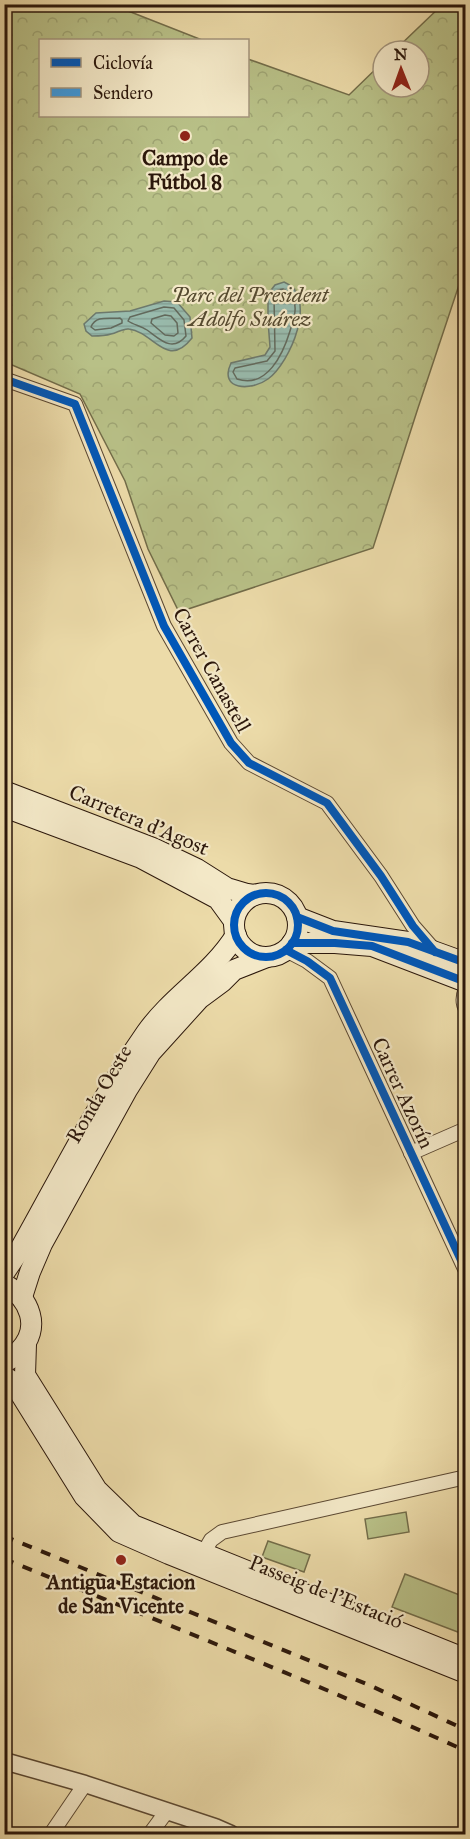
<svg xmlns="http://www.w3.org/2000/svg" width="470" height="1839" font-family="'IM FELL Great Primer',serif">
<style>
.grass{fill:#b8c087;stroke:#726c49;stroke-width:1.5}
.park{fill:url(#park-crowns);stroke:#726c49;stroke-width:1.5}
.water{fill:url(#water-rules);stroke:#6d796c;stroke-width:1.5}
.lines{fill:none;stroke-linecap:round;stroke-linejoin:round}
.shore{stroke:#62695c;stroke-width:1.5}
.minor-casing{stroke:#5b4832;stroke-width:16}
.tertiary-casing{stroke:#5b4832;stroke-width:19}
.secondary-casing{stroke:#2b170b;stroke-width:22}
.minor{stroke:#f3e8c7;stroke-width:14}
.tertiary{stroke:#f3e8c7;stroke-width:16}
.secondary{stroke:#f3e8c7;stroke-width:20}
.rail{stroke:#2b170b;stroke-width:4;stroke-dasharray:10 10;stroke-linecap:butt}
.quiet{stroke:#3d9ade;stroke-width:6;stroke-dasharray:12 6;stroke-linecap:butt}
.cycleway-casing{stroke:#f3e8c7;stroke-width:11}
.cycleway{stroke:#0057b8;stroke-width:8}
.poi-dot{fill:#8f2418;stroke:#f3e8c7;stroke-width:2}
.labels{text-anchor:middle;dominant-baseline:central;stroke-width:4.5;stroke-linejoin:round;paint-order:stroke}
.poi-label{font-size:21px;font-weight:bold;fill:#2b170b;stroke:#f3e8c7}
.park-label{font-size:21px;font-style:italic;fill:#554a30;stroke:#f3e8c7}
.street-label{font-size:21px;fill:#2b170b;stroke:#f3e8c7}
</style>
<defs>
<pattern id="park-crowns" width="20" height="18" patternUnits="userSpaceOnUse" patternTransform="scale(1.5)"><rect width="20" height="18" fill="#b8c087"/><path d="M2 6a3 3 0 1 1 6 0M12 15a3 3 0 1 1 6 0" fill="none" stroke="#9ea473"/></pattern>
<pattern id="water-rules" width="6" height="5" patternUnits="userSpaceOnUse" patternTransform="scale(1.5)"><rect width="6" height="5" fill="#99bbad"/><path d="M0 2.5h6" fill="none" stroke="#84a094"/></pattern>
</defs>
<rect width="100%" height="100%" fill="#ecdba9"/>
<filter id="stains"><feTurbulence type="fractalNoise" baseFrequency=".00333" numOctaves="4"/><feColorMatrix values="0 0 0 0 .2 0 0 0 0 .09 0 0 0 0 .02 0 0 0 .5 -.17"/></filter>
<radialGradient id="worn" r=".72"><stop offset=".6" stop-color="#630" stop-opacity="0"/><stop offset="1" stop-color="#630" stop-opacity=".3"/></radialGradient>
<g class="grass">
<polygon points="406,1512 409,1532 368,1539 365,1519"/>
<polygon points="268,1541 310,1555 304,1572 262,1557"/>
<polygon points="405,1574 465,1597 465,1627 463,1634 392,1607"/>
</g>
<polygon class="park" points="4,5 113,5 202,40 40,40 40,116 248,116 248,59 349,95 383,62 383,87 419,87 419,51 394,51 442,5 465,5 465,267 418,408 373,548 179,612 148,549 125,481 80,394 5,362"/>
<g class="water">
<path d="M284,282C319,296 290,363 268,379C252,391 218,391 231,363L265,355L270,347L268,321V294L275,285Z"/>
<path d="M164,301L177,302L190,317L192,338C167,370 154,332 129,329C123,328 117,333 111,334C105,336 98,336 92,336L86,331L84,324L96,313L130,311Z"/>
</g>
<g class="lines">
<g class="shore">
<path d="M283,289C290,292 295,299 295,307C296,315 292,324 290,331C283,354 267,389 237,379L233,372L235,368L267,361L275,351L274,297L278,290Z"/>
<path d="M164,307L174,308L184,320L186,336C172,353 160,339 147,330C141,326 134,325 128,321L130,317Z"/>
<polygon points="165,315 171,316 177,323 178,333 174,336 165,335 151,323 152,319"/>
<path d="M120,318L122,320V323L111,328L95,330L91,327C96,315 109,319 120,318Z"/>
</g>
<g class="minor-casing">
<g id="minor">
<polyline points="4,379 75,404 164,626 231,743 249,763 327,803 381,876 413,926 434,950"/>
<polyline points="286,950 307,961 330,978 466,1271"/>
<path d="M466,989C463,996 462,1002 466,1009"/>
<polyline points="411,1153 466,1129"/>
<polyline points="204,1552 211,1540 222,1532 466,1477"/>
<polyline points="51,1834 85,1784"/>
<polyline points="150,1834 167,1811"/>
</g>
</g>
<g class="tertiary-casing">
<polyline id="tertiary" points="4,1761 85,1784 215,1827 231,1834"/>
</g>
<g class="secondary-casing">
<g id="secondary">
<polyline points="4,791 153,848 197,869 227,888 247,894 254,895"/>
<polyline points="4,807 141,858 218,899 234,921"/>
<circle cx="266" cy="925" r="32"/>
<polyline points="297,917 333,931 408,942 466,963"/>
<polyline points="292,943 335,943 372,946 466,982"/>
<path d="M4,1273L19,1251C60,1178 98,1102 146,1033C172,996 212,974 236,935"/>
<path d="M4,1284C30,1298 42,1328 19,1351C14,1355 11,1360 4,1362"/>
<polyline points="22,1297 30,1272 42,1244 127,1090 151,1052 199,999 222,982 234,970 267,957"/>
<polyline points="26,1344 25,1375 97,1490 133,1525 466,1659"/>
<polyline points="4,1376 13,1382 84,1496 119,1532 169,1554 466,1673"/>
</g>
</g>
<use href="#minor" class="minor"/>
<use href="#tertiary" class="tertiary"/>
<use href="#secondary" class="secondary"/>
<g class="rail">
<polyline points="4,1536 369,1685 466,1730"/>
<path d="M4,1559C159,1621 314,1682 466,1751"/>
</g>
<polyline class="quiet" points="4,1767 10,1763"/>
<g class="cycleway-casing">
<g id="cycleway">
<polyline points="4,379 75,404 164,626 231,743 249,763 327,803 381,876 413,926 435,952"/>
<circle cx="266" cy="925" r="32"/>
<polyline points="297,917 333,931 408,942 466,963"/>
<polyline points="292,943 335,943 372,946 466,982"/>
<polyline points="286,950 307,961 330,978 466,1271"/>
</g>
</g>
<use href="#cycleway" class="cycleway"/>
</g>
<g class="poi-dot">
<circle cx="185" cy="136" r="6"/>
<circle cx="121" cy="1560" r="6"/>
</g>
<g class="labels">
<g class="poi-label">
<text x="185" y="158">Campo de<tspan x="185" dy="24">Fútbol 8</tspan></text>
<text x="121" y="1582">Antigua Estacion<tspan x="121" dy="24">de San Vicente</tspan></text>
</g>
<g class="park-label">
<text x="250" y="295">Parc del President<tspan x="250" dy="24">Adolfo Suárez</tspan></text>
</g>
<g class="street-label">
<text transform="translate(212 670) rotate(61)">Carrer Canastell</text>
<text transform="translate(139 820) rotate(23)">Carretera d'Agost</text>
<text transform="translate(403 1093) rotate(65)">Carrer Azorín</text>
<text transform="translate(99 1094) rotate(-60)">Ronda Oeste</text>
<text transform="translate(326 1592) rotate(22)">Passeig de l'Estació</text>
</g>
</g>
<rect width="470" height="1839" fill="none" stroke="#ecdba9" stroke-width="24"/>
<rect x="6" y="6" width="458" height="1827" fill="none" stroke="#2b170b" stroke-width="3"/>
<rect x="12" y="12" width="446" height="1815" fill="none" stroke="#2b170b" stroke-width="1.5"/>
<rect x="39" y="39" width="210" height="78" fill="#f3e8c7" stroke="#a3947c" stroke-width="1.5"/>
<rect x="51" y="58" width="30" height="9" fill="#0057b8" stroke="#a3947c" stroke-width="1.5"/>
<text x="93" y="69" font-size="18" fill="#2b170b">Ciclovía</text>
<rect x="51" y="88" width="30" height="9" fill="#3d9ade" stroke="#a3947c" stroke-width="1.5"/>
<text x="93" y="99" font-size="18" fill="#2b170b">Sendero</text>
<g transform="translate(401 69) rotate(359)"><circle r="28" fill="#f3e8c7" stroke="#a3947c" stroke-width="1.5"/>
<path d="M0-4.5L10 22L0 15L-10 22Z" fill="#8f2418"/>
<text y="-9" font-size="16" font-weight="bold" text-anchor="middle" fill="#2b170b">N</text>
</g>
<rect width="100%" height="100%" filter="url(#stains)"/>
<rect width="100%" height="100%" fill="url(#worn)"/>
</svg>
